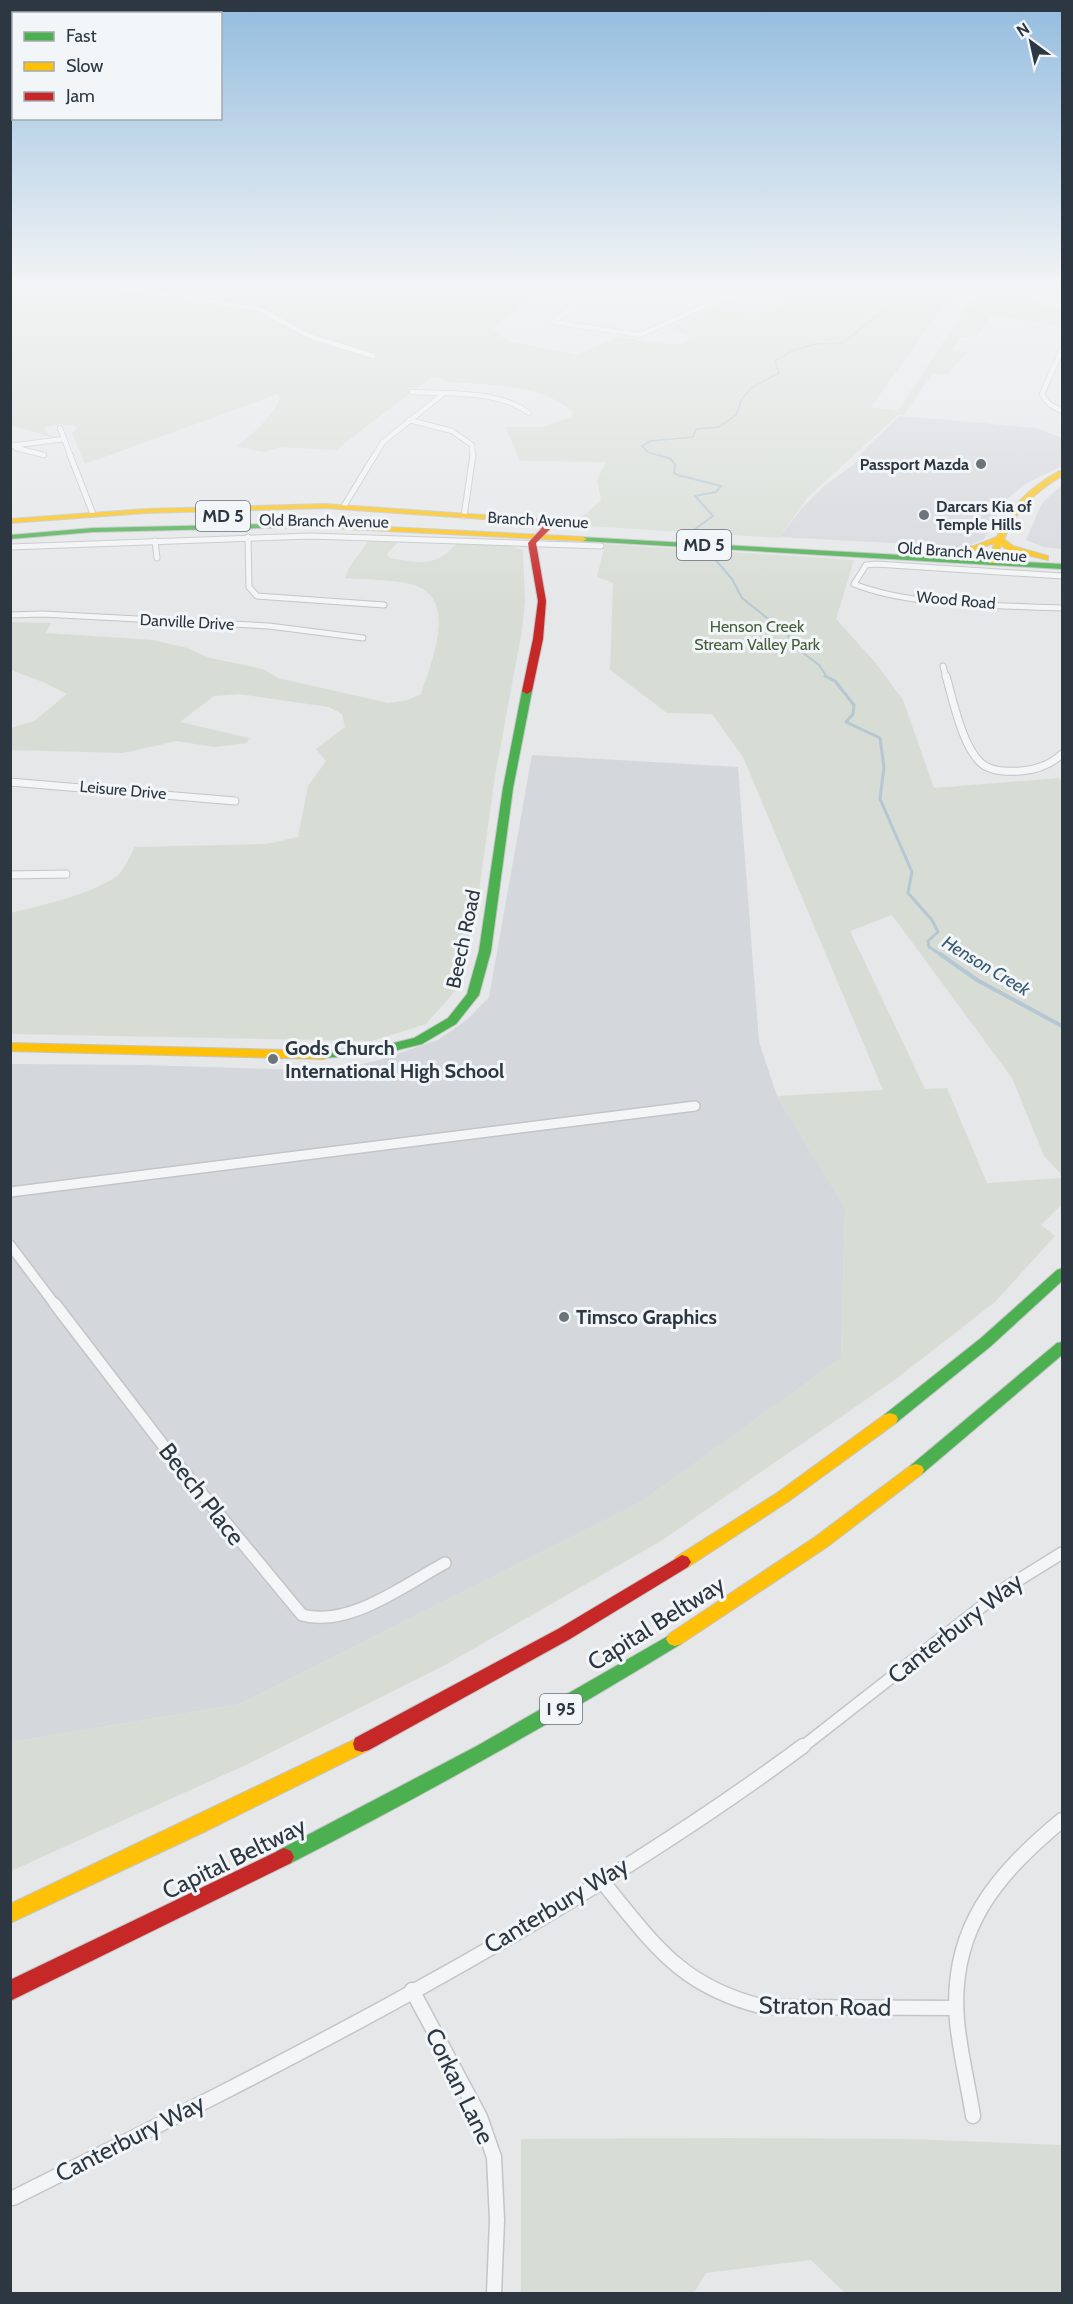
<svg xmlns="http://www.w3.org/2000/svg" width="1073" height="2304" font-family="Cabin,sans-serif">
<style>
.built{fill:#d4d7dc}
.green{fill:#d7ddd5}
.lines{fill:none;stroke-linecap:round;stroke-linejoin:round}
.stream-far3{stroke:#b5c7d2;stroke-width:1.5}
.stream-far2{stroke:#b5c7d2;stroke-width:2}
.stream-far1{stroke:#b5c7d2;stroke-width:3}
.stream{stroke:#b5c7d2;stroke-width:4}
.street-far5-casing{stroke:#c3c5c7;stroke-width:6}
.street-far4-casing{stroke:#c3c5c7;stroke-width:7}
.street-far3-casing{stroke:#c3c5c7;stroke-width:9}
.street-far2-casing{stroke:#c3c5c7;stroke-width:12}
.street-far1-casing{stroke:#c3c5c7;stroke-width:14}
.street-casing{stroke:#c3c5c7;stroke-width:17}
.fast-casing{stroke:#c3c5c7;stroke-width:2}
.slow-casing{stroke:#c3c5c7;stroke-width:2}
.jam-casing{stroke:#c3c5c7;stroke-width:2}
.street-far5{stroke:#f4f5f6;stroke-width:4.5}
.street-far4{stroke:#f4f5f6;stroke-width:5}
.street-far3{stroke:#f4f5f6;stroke-width:7}
.street-far2{stroke:#f4f5f6;stroke-width:9}
.street-far1{stroke:#f4f5f6;stroke-width:11}
.street{stroke:#f4f5f6;stroke-width:14}
.fast{fill:#4caf50;fill-rule:evenodd}
.slow{fill:#ffc107;fill-rule:evenodd}
.jam{fill:#c62828;fill-rule:evenodd}
.rail{stroke:#cdcfd1;stroke-width:1.5;stroke-dasharray:1.5 3;stroke-linecap:butt}
.poi-dot{fill:#6d757c;stroke:#f3f6f8;stroke-width:2}
.labels{text-anchor:middle;dominant-baseline:central;stroke-width:6;stroke-linejoin:round;paint-order:stroke}
.far-poi-label{font-size:16px;font-weight:bold;fill:#2c3742;stroke:#f3f6f8;text-anchor:end}
.far-street-label{font-size:16px;fill:#2c3742;stroke:#f3f6f8}
.far-park-label{font-size:16px;fill:#455d3a;stroke:#f3f6f8}
.shield{fill:#f3f6f8;stroke:#687079;stroke-width:1.5}
.shield-label{font-size:18px;font-weight:bold;fill:#2c3742}
.far-water-label{font-size:18px;font-style:italic;fill:#385b74;stroke:#f3f6f8}
.street-label{font-size:20px;fill:#2c3742;stroke:#f3f6f8}
.poi-label{font-size:20px;font-weight:bold;fill:#2c3742;stroke:#f3f6f8;text-anchor:start}
.near-street-label{font-size:24px;fill:#2c3742;stroke:#f3f6f8}
</style>
<rect width="100%" height="100%" fill="#e5e7e9"/>
<g class="built">
<polygon points="899,416 1037,428 1062,438 1062,466 1025,484 1005,501 984,539 965,547 780,537 801,509 824,486 854,464 865,449"/>
<polygon points="1062,485 1062,549 1044,547 1026,540 1042,503"/>
<polygon points="532,755 738,767 759,1042 777,1096 845,1208 841,1358 641,1502 240,1704 11,1742 11,1064 142,1065 333,1071 379,1060 438,1040 468,1019 489,997"/>
</g>
<g class="green">
<path d="M10,281H554L493,328L508,341L577,355L618,337L671,345L684,342L690,337L669,329L716,306L756,314L785,302L786,297L760,289L787,281L812,285L827,281H967L958,287L944,305L871,407L898,411L961,315L980,292L1062,308V327L992,315L976,336L960,338L953,351L968,352L947,375L932,374L904,415H898L808,497L779,538L572,525V521L586,514L601,500L597,480L606,462L520,461L507,431L509,430L505,427H543L571,417L573,412C541,382 484,386 443,381L445,379L431,377L336,450L281,447L263,452L237,446C256,432 269,419 280,399L278,394L85,464L72,433L77,428L74,425L59,424L45,427L44,431L54,438L11,425Z"/>
<polygon points="997,281 1062,281 1062,299 990,287"/>
<path d="M368,541H399L387,554L389,558C417,562 435,569 456,544L506,545L523,550L525,602L522,630L495,776L479,891L458,988L426,1024L372,1041L11,1034V913C39,906 96,893 118,875C125,869 130,855 135,847L266,844L298,837L308,786L326,761L316,749L345,727L342,714L329,707L239,694L214,696L180,722L249,738L247,743L214,747L177,741L123,753L11,750V728L34,721L67,694L43,682L11,670L10,622L51,623L46,633L153,640L187,648L210,658L263,669L278,678L388,703L408,700L421,694C430,666 457,604 419,587C402,579 364,580 345,578C350,562 360,555 368,541Z"/>
<polygon points="605,544 854,560 836,619 874,661 903,700 934,788 1059,778 1062,783 1062,1175 1044,1156 1012,1078 892,915 850,931 925,1089 947,1088 987,1183 1062,1178 1062,1204 1041,1225 1055,1236 995,1302 896,1379 661,1541 445,1665 248,1764 11,1871 11,1742 240,1704 641,1502 841,1358 845,1208 777,1096 883,1090 743,757 712,714 667,713 610,670 613,583 597,577"/>
<polygon points="730,2138 909,2139 1062,2145 1062,2293 845,2293 811,2260 706,2273 694,2293 521,2293 521,2139"/>
</g>
<g class="lines">
<polyline class="stream-far3" points="663,457 648,452 642,446 650,441 693,437 696,429 719,427 736,415 742,399 751,388 779,373 775,361 792,351 815,344 843,343 876,316 907,304 920,281"/>
<g class="stream-far2">
<polyline points="659,455 671,459 675,465 674,473 678,475 721,486 716,492 695,496 713,516 695,529"/>
<polyline points="701,551 713,557 732,579 742,598 786,633 798,649 819,665 827,677"/>
</g>
<polyline class="stream-far1" points="825,676 835,681 854,705 853,714 846,722 880,738 884,767 880,799 912,872 908,893 932,920 938,932 928,941 929,947 942,955"/>
<polyline class="stream" points="940,954 977,980 1062,1026"/>
<g class="street-far5-casing">
<g id="street-far5">
<polyline points="80,281 259,309 309,336 373,356"/>
<polyline points="606,281 553,322 640,335 709,304 776,281"/>
<polyline points="1062,349 1042,394 1049,404 1062,411"/>
<path d="M412,392C448,394 498,390 529,413"/>
<polyline points="409,420 452,431 472,445 473,457"/>
<polyline points="60,428 71,457"/>
<polyline points="10,446 64,439"/>
<polyline points="16,448 44,455"/>
<polyline points="374,457 383,442 443,394"/>
</g>
</g>
<g class="street-far4-casing">
<g id="street-far4">
<polyline points="70,455 93,514"/>
<polyline points="344,506 375,455"/>
<polyline points="464,516 473,455"/>
<polyline points="248,537 249,587 257,596 384,605"/>
<polyline points="155,541 157,558"/>
<polyline points="10,547 310,536 601,546"/>
<path d="M1062,576L876,564L866,565L854,584C911,607 1000,605 1062,608"/>
<polyline points="10,615 43,614 269,626 363,638"/>
<polyline points="943,666 946,677"/>
</g>
</g>
<g class="street-far3-casing">
<g id="street-far3">
<path d="M946,676C953,700 962,745 980,762C990,772 1007,772 1020,771C1036,770 1050,765 1062,754"/>
<polyline points="10,782 235,801"/>
<polyline points="10,875 66,874"/>
</g>
</g>
<g class="street-far2-casing">
<g id="street-far2">
<polyline points="10,1192 695,1106"/>
<polyline points="10,1245 56,1306"/>
</g>
</g>
<g class="street-far1-casing">
<g id="street-far1">
<path d="M55,1304L179,1466L302,1615C349,1628 404,1585 445,1563"/>
<polyline points="801,1748 1007,1587 1062,1553"/>
</g>
</g>
<g class="street-casing">
<g id="street">
<path d="M601,1880C654,1944 679,1986 764,2007L956,2008"/>
<polyline points="412,1990 480,2117 494,2157 497,2220 494,2294"/>
<path d="M973,2116C968,2084 960,2053 957,2021C949,1929 996,1875 1062,1820"/>
<path d="M13,2198C280,2065 563,1924 803,1746"/>
</g>
</g>
<g class="fast-casing">
<g id="fast">
<polygon points="310,523 313,523 313,527 93,532 10,539 10,535 93,528"/>
<polygon points="580,537 1062,564 1062,569 583,541 579,539"/>
<polygon points="527,688 532,691 513,788 491,951 479,995 456,1024 422,1044 377,1055 320,1058 318,1055 324,1051 377,1047 414,1038 448,1018 467,994 479,951 503,788 522,691"/>
<polygon points="1062,1268 1062,1281 991,1346 896,1423 884,1423 882,1419 884,1415 981,1338 1057,1270"/>
<polygon points="1062,1342 1062,1355 922,1474 916,1476 910,1474 908,1470 910,1466 1057,1343"/>
<path d="M675,1632L681,1634L684,1639L681,1644C554,1722 424,1795 291,1863L284,1866L277,1863L274,1857L277,1851L475,1747Z"/>
</g>
</g>
<g class="slow-casing">
<g id="slow">
<path d="M1059,471H1062V476C1035,492 1016,510 1004,539L1013,546L1048,556V560L1007,550L1001,545L995,563H989L994,543L975,550L948,552V548L974,546L997,537C1009,506 1031,487 1059,471Z"/>
<polygon points="325,504 498,516 502,518 498,520 325,508 146,513 10,523 10,519 146,509"/>
<polygon points="307,523 583,537 587,539 583,541 310,527 307,527"/>
<polygon points="10,1043 324,1051 330,1055 324,1059 10,1051"/>
<polygon points="890,1413 896,1415 898,1419 896,1423 789,1501 688,1567 682,1569 676,1567 673,1562 676,1557 777,1493 884,1415"/>
<polygon points="916,1464 922,1466 924,1470 922,1474 827,1547 681,1644 675,1646 669,1644 666,1639 669,1634 815,1537 910,1466"/>
<polygon points="362,1736 369,1738 371,1744 369,1750 204,1832 10,1923 10,1904"/>
</g>
</g>
<g class="jam-casing">
<g id="jam">
<polygon points="495,516 538,519 550,529 536,543 546,601 543,639 532,691 527,694 522,691 533,639 538,601 528,543 541,529 536,523 498,520 495,520"/>
<polygon points="682,1555 688,1557 691,1562 688,1567 570,1639 369,1750 362,1752 355,1750 353,1744 355,1738 558,1629"/>
<polygon points="284,1848 291,1851 294,1857 291,1863 10,2001 10,1980"/>
</g>
</g>
<use href="#street-far5" class="street-far5"/>
<use href="#street-far4" class="street-far4"/>
<use href="#street-far3" class="street-far3"/>
<use href="#street-far2" class="street-far2"/>
<use href="#street-far1" class="street-far1"/>
<use href="#street" class="street"/>
<use href="#fast" class="fast"/>
<use href="#slow" class="slow"/>
<use href="#jam" class="jam"/>
<polyline class="rail" points="932,281 1062,304"/>
</g>
<linearGradient id="sky" x2="0" y2="1"><stop stop-color="#93bcdf"/><stop offset="0.47" stop-color="#f3f4f5"/><stop offset="1" stop-color="#f3f4f5" stop-opacity="0"/></linearGradient>
<rect width="1073" height="604" fill="url(#sky)"/>
<g class="poi-dot">
<circle cx="981" cy="464" r="6"/>
<circle cx="924" cy="515" r="6"/>
<circle cx="273" cy="1059" r="6"/>
<circle cx="564" cy="1317" r="6"/>
</g>
<g class="labels">
<g class="far-poi-label">
<text x="969" y="464">Passport Mazda</text>
<text x="936" y="506" text-anchor="start">Darcars Kia of<tspan x="936" dy="18">Temple Hills</tspan></text>
</g>
<g class="far-street-label">
<text transform="translate(538 520) rotate(3)">Branch Avenue</text>
<text transform="translate(324 521) rotate(1)">Old Branch Avenue</text>
<text transform="translate(962 552) rotate(4)">Old Branch Avenue</text>
<text transform="translate(956 600) rotate(5)">Wood Road</text>
<text transform="translate(187 622) rotate(3)">Danville Drive</text>
<text transform="translate(123 790) rotate(5)">Leisure Drive</text>
</g>
<g class="far-park-label">
<text x="757" y="626">Henson Creek<tspan x="757" dy="18">Stream Valley Park</tspan></text>
</g>
<g class="shield">
<rect x="196" y="501" width="54" height="30" rx="4.5"/>
<rect x="677" y="530" width="54" height="30" rx="4.5"/>
<rect x="540" y="1694" width="42" height="30" rx="4.5"/>
</g>
<g class="shield-label">
<text x="223" y="516">MD 5</text>
<text x="704" y="545">MD 5</text>
<text x="561" y="1709">I 95</text>
</g>
<g class="far-water-label">
<text transform="translate(986 966) rotate(31)">Henson Creek</text>
</g>
<g class="street-label">
<text transform="translate(463 939) rotate(-78)">Beech Road</text>
</g>
<g class="poi-label">
<text x="285" y="1048">Gods Church<tspan x="285" dy="23">International High School</tspan></text>
<text x="576" y="1317">Timsco Graphics</text>
</g>
<g class="near-street-label">
<text transform="translate(202 1494) rotate(52)">Beech Place</text>
<text transform="translate(656 1623) rotate(-32)">Capital Beltway</text>
<text transform="translate(955 1628) rotate(-38)">Canterbury Way</text>
<text transform="translate(234 1858) rotate(-26)">Capital Beltway</text>
<text transform="translate(556 1905) rotate(-31)">Canterbury Way</text>
<text transform="translate(825 2006) rotate(1)">Straton Road</text>
<text transform="translate(460 2086) rotate(64)">Corkan Lane</text>
<text transform="translate(130 2138) rotate(-27)">Canterbury Way</text>
</g>
</g>
<rect width="1073" height="2304" fill="none" stroke="#2c3742" stroke-width="24"/>
<rect x="12" y="12" width="210" height="108" fill="#f3f6f8" stroke="#a3aaaf" stroke-width="1.5"/>
<rect x="24" y="32" width="30" height="9" fill="#4caf50" stroke="#a3aaaf" stroke-width="1.5"/>
<text x="66" y="42" font-size="18" fill="#2c3742">Fast</text>
<rect x="24" y="62" width="30" height="9" fill="#ffc107" stroke="#a3aaaf" stroke-width="1.5"/>
<text x="66" y="72" font-size="18" fill="#2c3742">Slow</text>
<rect x="24" y="92" width="30" height="9" fill="#c62828" stroke="#a3aaaf" stroke-width="1.5"/>
<text x="66" y="102" font-size="18" fill="#2c3742">Jam</text>
<g transform="translate(1031 42) rotate(327)" stroke="#f3f6f8" stroke-width="4.5" paint-order="stroke">
<path d="M0-4.5L10 22L0 15L-10 22Z" fill="#2c3742"/>
<text y="-9" font-size="16" font-weight="bold" text-anchor="middle" fill="#2c3742">N</text>
</g>
</svg>
